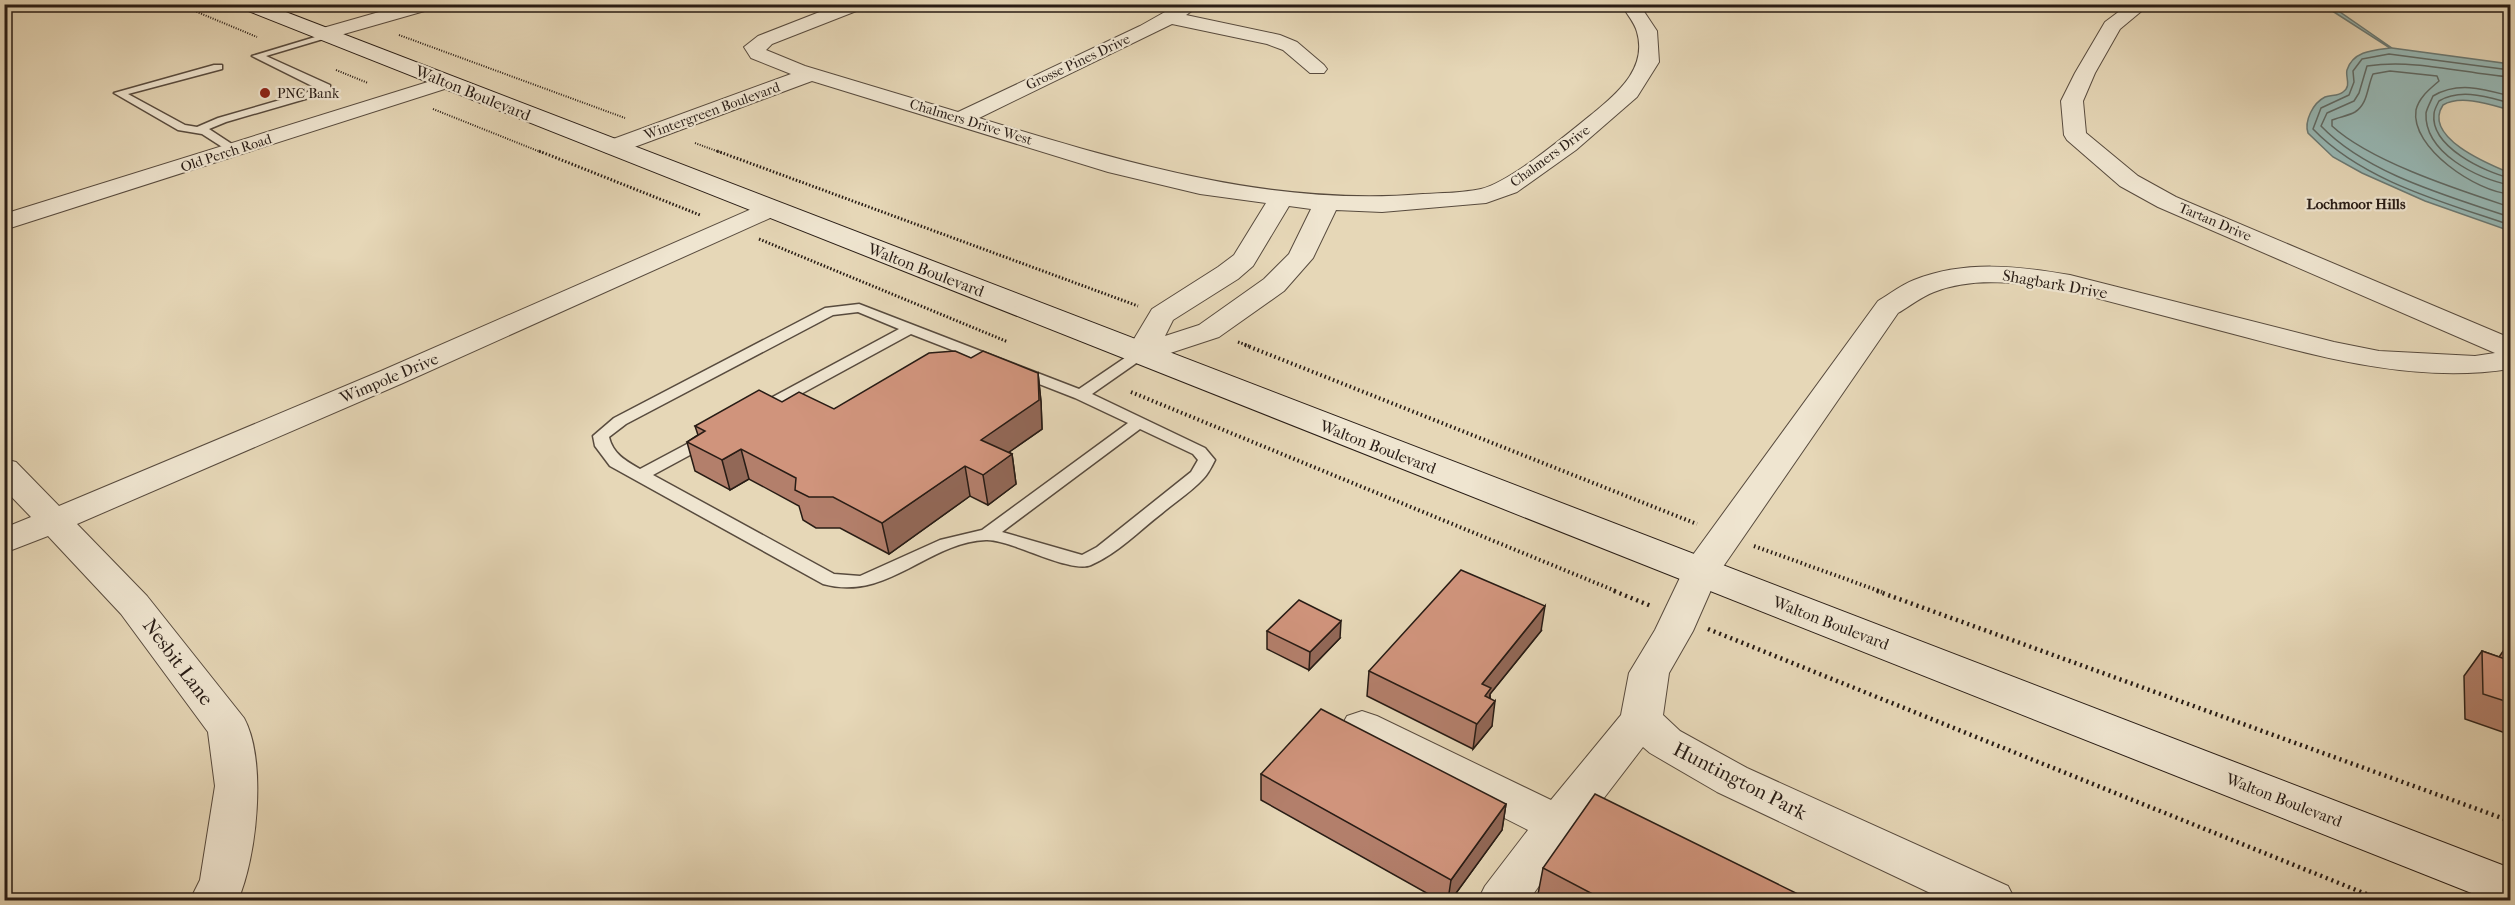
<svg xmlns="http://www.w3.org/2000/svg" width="2515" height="905" font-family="'IM FELL French Canon',serif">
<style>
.water{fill:#97b8b5;stroke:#6b7a75;stroke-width:1.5}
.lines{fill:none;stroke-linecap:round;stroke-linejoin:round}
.shore{stroke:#606a65;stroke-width:1.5}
.service-casing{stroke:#584b3e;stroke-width:3}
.minor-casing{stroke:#584b3e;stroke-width:2}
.tertiary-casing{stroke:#584b3e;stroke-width:2}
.secondary-casing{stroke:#281c15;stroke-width:2}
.path-far3{stroke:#281c15;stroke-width:2;stroke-dasharray:1 1.5;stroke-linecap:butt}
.path-far2{stroke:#281c15;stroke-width:3;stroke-dasharray:1.5 2;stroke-linecap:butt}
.path-far1{stroke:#281c15;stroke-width:4;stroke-dasharray:1.5 3;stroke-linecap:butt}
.path{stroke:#281c15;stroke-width:4.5;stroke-dasharray:2 4;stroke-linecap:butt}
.service{fill:#efe5d0;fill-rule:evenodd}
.minor{fill:#efe5d0;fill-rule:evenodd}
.tertiary{fill:#efe5d0;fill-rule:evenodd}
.secondary{fill:#efe5d0;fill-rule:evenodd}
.wall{fill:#b37f6b;stroke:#281c15;stroke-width:1.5}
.shaded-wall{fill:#926857;stroke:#281c15;stroke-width:1.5}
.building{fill:#d0947c;stroke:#281c15;stroke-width:1.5}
.poi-dot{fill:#8f2418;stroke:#efe5d0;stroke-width:2}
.labels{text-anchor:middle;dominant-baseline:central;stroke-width:4.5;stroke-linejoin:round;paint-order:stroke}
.far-street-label{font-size:14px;fill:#281c15;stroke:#efe5d0}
.far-poi-label{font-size:14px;fill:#281c15;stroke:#efe5d0;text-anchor:start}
.far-neighbourhood-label{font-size:15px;font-weight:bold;fill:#281c15;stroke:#efe5d0}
.street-label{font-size:16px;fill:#281c15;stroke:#efe5d0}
.near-street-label{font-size:20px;fill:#281c15;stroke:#efe5d0}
</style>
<rect width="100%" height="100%" fill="#e6d7b7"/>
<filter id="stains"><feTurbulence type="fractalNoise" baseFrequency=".00333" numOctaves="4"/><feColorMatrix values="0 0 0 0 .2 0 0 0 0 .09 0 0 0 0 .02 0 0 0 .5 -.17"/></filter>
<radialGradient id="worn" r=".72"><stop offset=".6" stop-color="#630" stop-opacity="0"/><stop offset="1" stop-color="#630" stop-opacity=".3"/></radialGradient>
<path class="water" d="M2323,5L2337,10L2392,48L2510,64V110C2492,105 2461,94 2443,105C2422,137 2488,164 2510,173V231L2425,201L2362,173L2333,157L2308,133C2304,121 2313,103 2325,97C2331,95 2339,96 2343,92C2352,86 2345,77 2347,70C2353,51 2374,50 2390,48Z"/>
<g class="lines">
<g class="shore">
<path d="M2510,70L2389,54L2362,59L2353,71L2354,82L2349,95L2321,108L2313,129C2363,181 2443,202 2510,225"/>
<path d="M2510,77C2462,73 2416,59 2367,66L2359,93L2354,101L2327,113L2321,126C2367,174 2448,196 2510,217"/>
<path d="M2510,96C2484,89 2458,81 2433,96C2431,101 2427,108 2426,113C2424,153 2478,179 2510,185"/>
<path d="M2510,103C2487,97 2461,88 2439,101C2437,105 2434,110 2434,114C2430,147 2485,172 2510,178"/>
<path d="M2510,194C2477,192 2410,148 2416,110C2419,97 2430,89 2439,81L2437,76L2390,71L2373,74C2367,87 2368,104 2355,112C2348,116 2339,117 2332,120V126C2371,162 2459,190 2510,207"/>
</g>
<g class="service-casing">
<g id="service">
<polygon points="325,34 333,36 266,56 330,85 330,89 326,93 226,122 209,129 238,148 238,152 230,152 202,134 178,130 114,93 214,65 222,65 222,69 128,94 185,125 197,127 218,118 318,89 252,56"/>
<path d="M859,304L1079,389L1135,351H1145L1147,354L1145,357L1092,394L1205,448L1215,460C1212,466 1208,474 1203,479C1191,492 1175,502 1161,514C1139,531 1117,554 1091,565C1070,574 1010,539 986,540C928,542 887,602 823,584L610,466L595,446L593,436L614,418L825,308ZM858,312L899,329L754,407L752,410L754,413H766L911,334L1075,398L1128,423L982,530L940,540L860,576L834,574L653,475L714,442L716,439L714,436H702L640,469C626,461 613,454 609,437L626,424L833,315ZM1140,429L1193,454L1198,460L1191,472L1097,547L1082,555L1002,532Z"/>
</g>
</g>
<g class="minor-casing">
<g id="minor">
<polygon points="407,4 438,4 435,8 323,40 316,38 313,34 316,30"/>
<path d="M840,4H867L864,8L772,44L766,50L805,66L958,112L1140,26L1179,4H1202L1186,15L1280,35L1297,42L1324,65L1327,69L1324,73H1310L1283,50L1267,44L1172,24L979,118C1124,162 1269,207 1423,194C1442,193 1463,193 1481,189C1511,182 1571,131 1597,110C1621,90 1647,66 1637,32C1635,23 1626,13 1621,4H1639L1657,31L1659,62L1637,97L1576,150L1517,192L1486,203L1382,212L1336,210L1313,258L1284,291L1219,337L1140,363L1129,360L1125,354L1152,309L1218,267L1234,255L1266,203L1200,194L1108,172L812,81L621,152L613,154L605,152L601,147L605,142L791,74L751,58L744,47L758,36ZM1289,206L1311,209L1289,254L1264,279L1199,325L1165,336L1173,320L1238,279L1253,266Z"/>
<path d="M2129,4H2150L2120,29L2095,73L2083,101L2086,133L2138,176L2176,197L2510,338V369C2420,383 2332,360 2245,337C2187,322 2128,306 2069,291C2025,284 1977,275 1934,292C1921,297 1910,306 1898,313L1718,574L1693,631L1669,673L1663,715L1680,731L1747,768L2008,886L2015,900H1945L1717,792L1650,753L1643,747L1574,837L1529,900H1478L1485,886L1528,830L1347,738L1341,727L1347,716L1362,711L1377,716L1551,800L1621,715L1629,673L1655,630L1687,563L1878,301C1890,294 1901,285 1914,280C1965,260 2017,266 2070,275L2334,342L2379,351L2475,356L2495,353L2158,207L2120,186L2067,140L2064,135L2061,101L2075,73L2105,22Z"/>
<polygon points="2495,4 2510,4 2510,11 2498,8"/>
<path d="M770,201L779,204L783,209L779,214L403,383L77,524L147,596L244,718C267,760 257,857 238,900H190L200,880L215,786L208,732L121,614L48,536L4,553V528L31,517L4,489V459L16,462L59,506L381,371Z"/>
</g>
</g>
<g class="tertiary-casing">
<polygon id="tertiary" points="447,76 454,78 457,82 454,86 4,230 4,214"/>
</g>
<g class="secondary-casing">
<polygon id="secondary" points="238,4 265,4 2510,868 2510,900 2489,900 241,8"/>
</g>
<g class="path-far3">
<polyline points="178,4 257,37"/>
<polyline points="399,35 625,118"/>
<polyline points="336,70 368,83"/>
<polyline points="433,109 543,153"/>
<polyline points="695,143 722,153"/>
</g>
<g class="path-far2">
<polyline points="539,151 700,215"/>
<polyline points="717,151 1138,306"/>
<polyline points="759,239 1008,342"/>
<polyline points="1238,342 1249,346"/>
</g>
<g class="path-far1">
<polyline points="1245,345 1697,524"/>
<polyline points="1131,392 1618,592"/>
<polyline points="1754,546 1882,592"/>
</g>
<g class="path">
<polyline points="1614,591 1651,606"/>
<polyline points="1877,591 2510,821"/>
<polyline points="1708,629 2381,900"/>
</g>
<use href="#service" class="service"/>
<use href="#minor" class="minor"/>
<use href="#tertiary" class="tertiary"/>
<use href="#secondary" class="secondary"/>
</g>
<g class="wall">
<polygon points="971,358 1038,373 1041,402 1042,429 1009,452 1012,454 1016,484 988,505 970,496 889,554 840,528 816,528 803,520 799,506 749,479 730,490 695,471 687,442 698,435 695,426 782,402 834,409"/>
<polygon points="1267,631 1340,638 1309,670 1267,649"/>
<polygon points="1541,631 1490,694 1492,726 1473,749 1367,696 1369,671"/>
<polygon points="2511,640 2511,735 2465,719 2464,676 2482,651 2499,657"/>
<polygon points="1261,774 1506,804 1502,830 1451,900 1439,900 1261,800"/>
<polygon points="1543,868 1810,900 1550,900 1538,894"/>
</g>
<g class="shaded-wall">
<polygon points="1038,373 1041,402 1042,429 985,469 981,440"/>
<polygon points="741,449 749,479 730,490 722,460"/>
<polygon points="1012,454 1016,484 988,505 983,475"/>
<polygon points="965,466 970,496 889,554 882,523"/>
<polygon points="1545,606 1541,631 1490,694 1488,710 1495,701 1492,726 1473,749 1482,684"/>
<polygon points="1341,621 1340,638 1309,670 1310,652"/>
<polygon points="1506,804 1502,830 1451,900 1448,900 1451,880"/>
</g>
<g class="building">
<polygon points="955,351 971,358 983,351 1038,373 1039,400 981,440 1012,454 983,475 965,466 882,523 833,497 809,497 795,490 796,478 741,449 722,460 687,442 705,431 695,426 759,390 782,402 799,392 834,409 929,353"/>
<polygon points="1461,570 1545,606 1482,684 1491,688 1485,696 1495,701 1477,724 1369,671"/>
<polygon points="1299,600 1341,621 1310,652 1267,631"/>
<polygon points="2482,651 2511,661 2511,703 2483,694"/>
<polygon points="1321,709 1506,804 1451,880 1261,774"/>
<polygon points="1595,794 1810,900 1604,900 1543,868"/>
</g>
<circle class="poi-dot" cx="265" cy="93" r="6"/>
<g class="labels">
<g class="far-street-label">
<text transform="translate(1078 62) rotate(-25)">Grosse Pines Drive</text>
<text transform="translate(712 111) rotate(-20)">Wintergreen Boulevard</text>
<text transform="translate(971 122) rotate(17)">Chalmers Drive West</text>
<text transform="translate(226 153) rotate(-18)">Old Perch Road</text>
<text transform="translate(1550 156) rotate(-36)">Chalmers Drive</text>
<text transform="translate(2215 222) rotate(23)">Tartan Drive</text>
</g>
<g class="far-poi-label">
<text x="277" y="93">PNC Bank</text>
</g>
<g class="far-neighbourhood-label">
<text x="2356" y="204">Lochmoor Hills</text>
</g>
<g class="street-label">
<text transform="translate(473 93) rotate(22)">Walton Boulevard</text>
<text transform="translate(926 270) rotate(21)">Walton Boulevard</text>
<text transform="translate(2055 284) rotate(10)">Shagbark Drive</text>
<text transform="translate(389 378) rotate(-23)">Wimpole Drive</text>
<text transform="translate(1378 447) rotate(21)">Walton Boulevard</text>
<text transform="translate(1831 623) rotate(21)">Walton Boulevard</text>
<text transform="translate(2284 800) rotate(21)">Walton Boulevard</text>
</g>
<g class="near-street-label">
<text transform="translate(178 662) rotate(53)">Nesbit Lane</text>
<text transform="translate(1740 781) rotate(27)">Huntington Park</text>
</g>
</g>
<rect width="2515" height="905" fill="none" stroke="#e6d7b7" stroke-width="24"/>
<rect x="6" y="6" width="2503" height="893" fill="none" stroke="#281c15" stroke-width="3"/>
<rect x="12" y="12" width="2491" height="881" fill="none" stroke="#281c15" stroke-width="1.5"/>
<rect width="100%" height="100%" filter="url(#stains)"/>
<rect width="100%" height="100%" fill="url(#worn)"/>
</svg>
